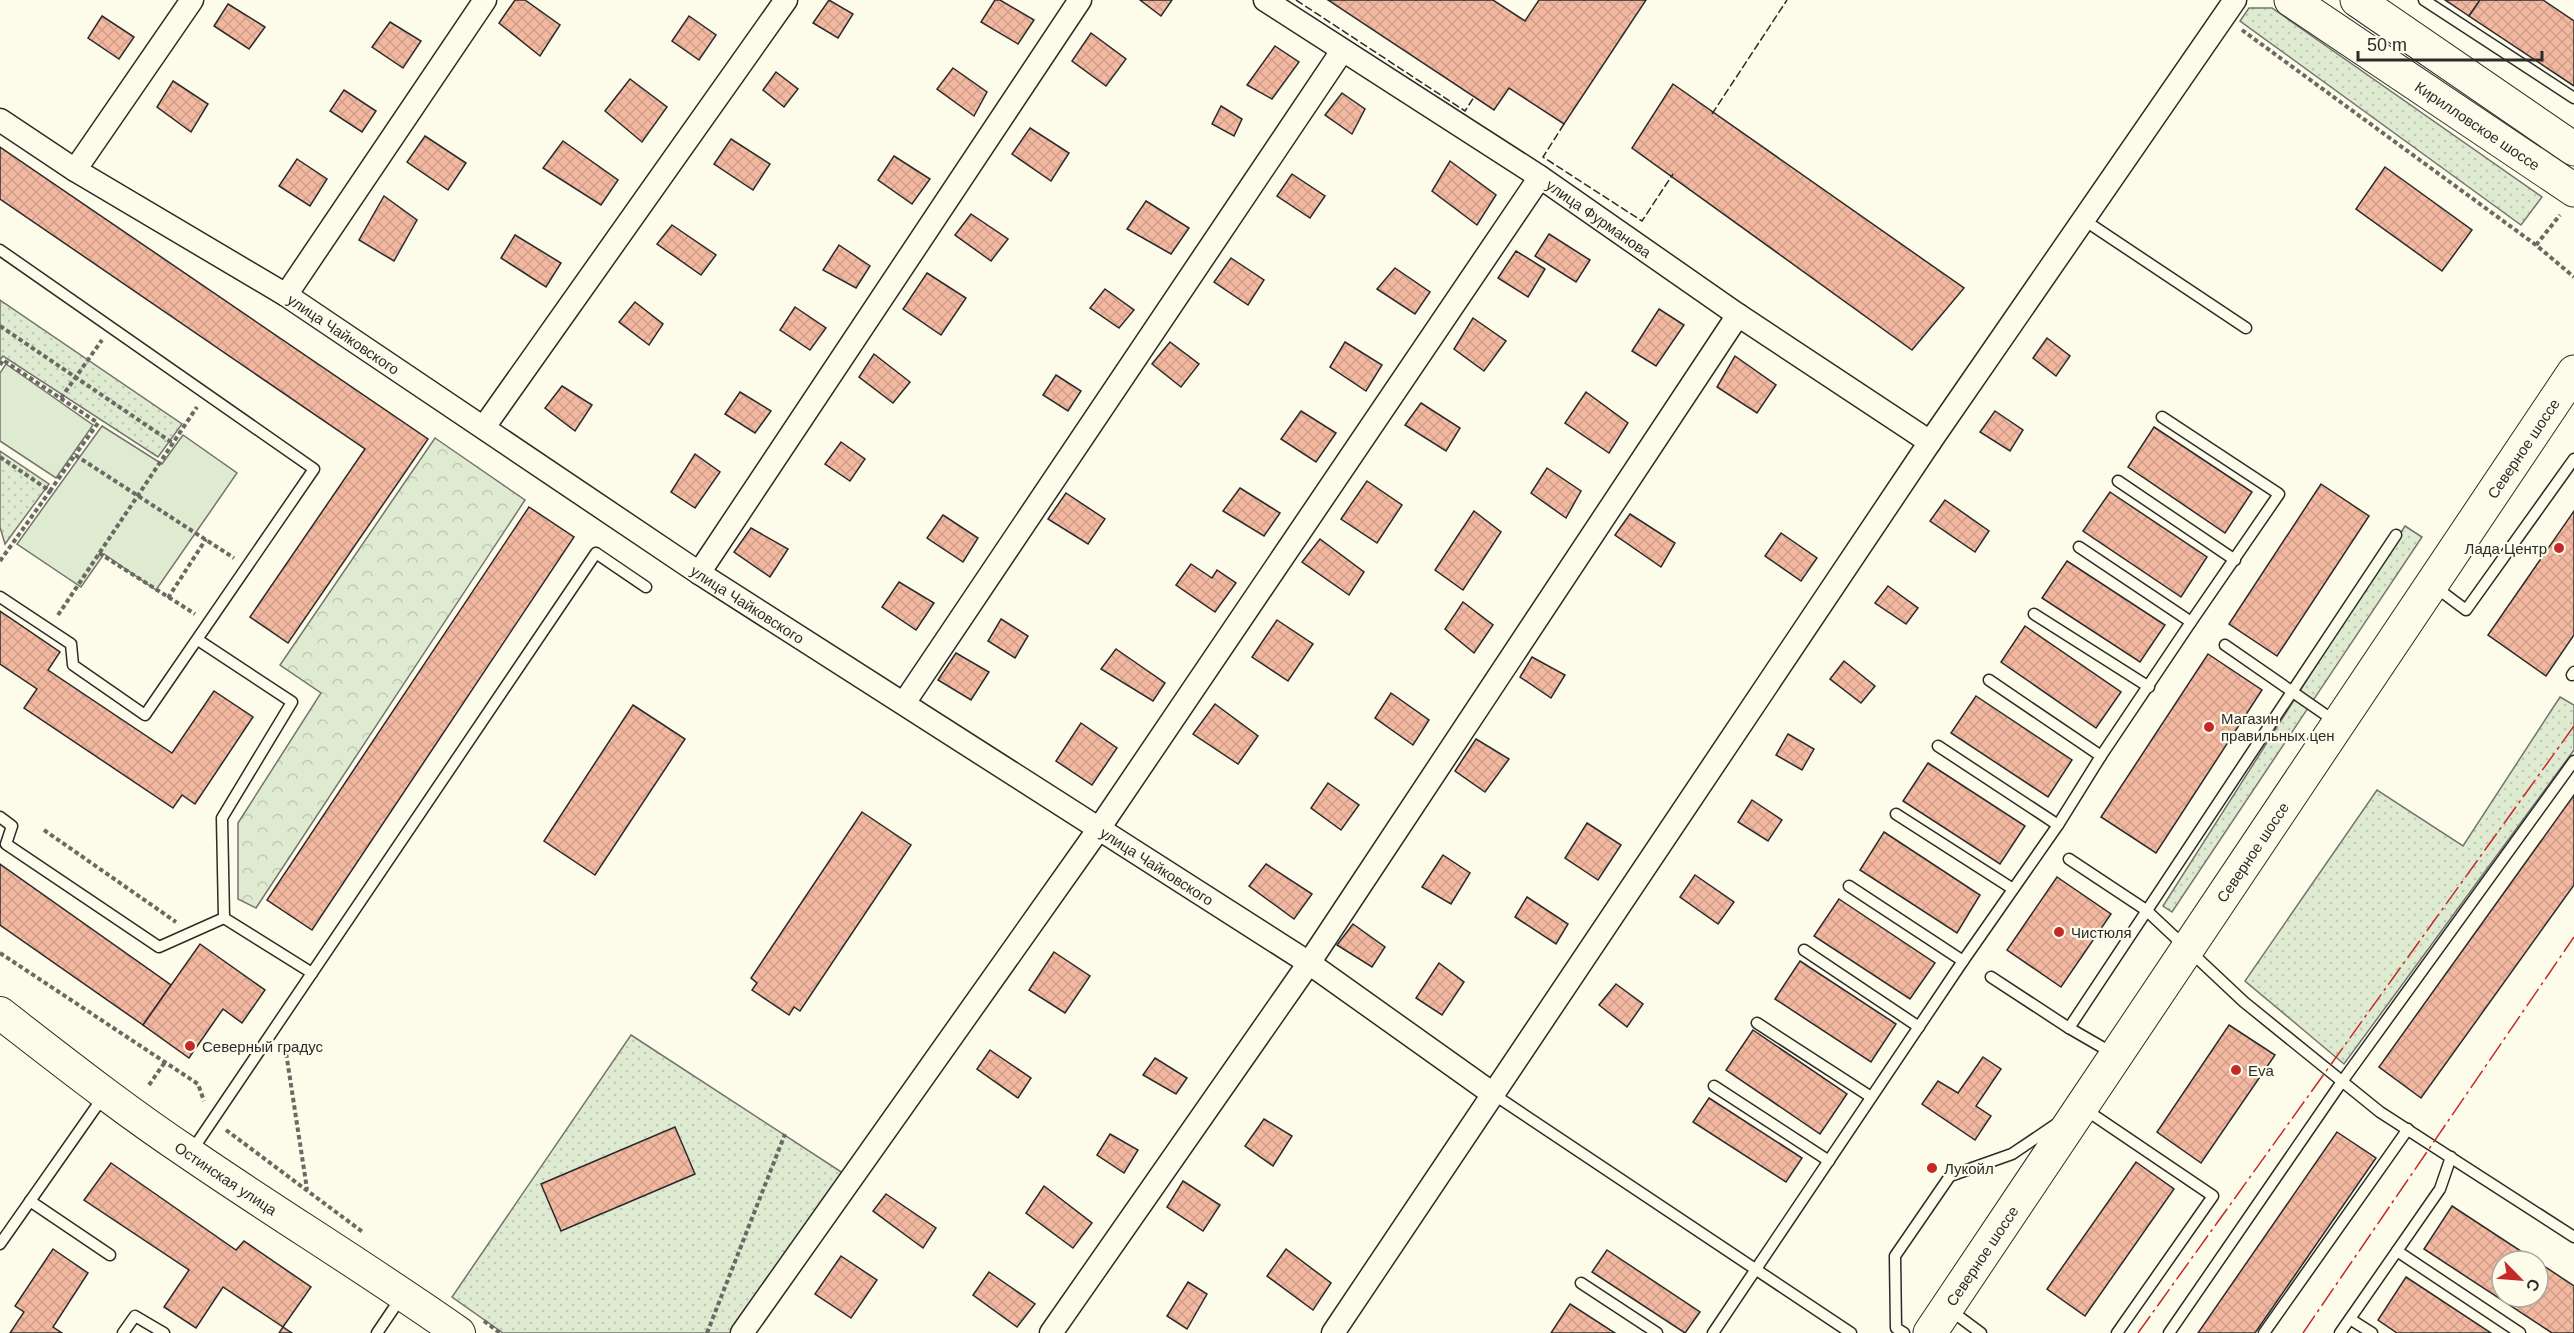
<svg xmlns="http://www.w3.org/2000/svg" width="2574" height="1333" font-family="Helvetica,sans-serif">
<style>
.grass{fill:url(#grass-dots);stroke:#74746e;stroke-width:1.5}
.forest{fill:url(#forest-crowns);stroke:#74746e;stroke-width:1.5}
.park{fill:#deebd1;stroke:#74746e;stroke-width:1.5}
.building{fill:url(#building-cross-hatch);stroke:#2b2b2b;stroke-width:1.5}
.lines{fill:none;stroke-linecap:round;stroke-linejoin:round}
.lane-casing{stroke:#2b2b2b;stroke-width:13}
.street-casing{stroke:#2b2b2b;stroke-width:25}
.secondary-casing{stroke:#2b2b2b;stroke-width:34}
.primary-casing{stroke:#2b2b2b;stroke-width:35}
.path{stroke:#6a6964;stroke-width:4;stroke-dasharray:4.5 3;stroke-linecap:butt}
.lane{stroke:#fdfbea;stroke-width:10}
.street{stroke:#fdfbea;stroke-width:22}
.secondary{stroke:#fdfbea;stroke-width:32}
.primary{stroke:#fdfbea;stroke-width:33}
.fence{stroke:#2b2b2b;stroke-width:1.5;stroke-dasharray:8 3;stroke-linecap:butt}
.power{stroke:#c62828;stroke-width:1.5;stroke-dasharray:21 4.5 3 4.5;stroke-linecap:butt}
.poi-dot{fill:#c62828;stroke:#fdfbea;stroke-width:2}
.labels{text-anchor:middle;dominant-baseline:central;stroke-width:4.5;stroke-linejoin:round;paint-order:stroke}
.street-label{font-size:15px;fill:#2b2b2b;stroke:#fdfbea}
.poi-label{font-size:15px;fill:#2b2b2b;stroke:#fdfbea;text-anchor:start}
</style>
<defs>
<pattern id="grass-dots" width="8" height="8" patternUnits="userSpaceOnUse" patternTransform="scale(1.5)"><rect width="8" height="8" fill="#deebd1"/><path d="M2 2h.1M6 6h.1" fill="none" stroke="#bfcab4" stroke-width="1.8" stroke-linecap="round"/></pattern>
<pattern id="forest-crowns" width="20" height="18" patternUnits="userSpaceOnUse" patternTransform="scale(1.5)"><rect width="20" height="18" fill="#deebd1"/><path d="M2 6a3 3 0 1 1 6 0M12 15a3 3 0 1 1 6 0" fill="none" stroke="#bfcab4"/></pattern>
<pattern id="building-cross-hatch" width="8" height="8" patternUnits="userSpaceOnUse" patternTransform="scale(1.5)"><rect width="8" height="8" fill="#f2b8a0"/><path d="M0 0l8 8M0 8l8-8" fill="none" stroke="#d09e8a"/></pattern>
</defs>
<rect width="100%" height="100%" fill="#fdfbea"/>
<g class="grass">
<polygon points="2249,8 2272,8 2542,197 2521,225 2240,21"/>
<polygon points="0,300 182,424 158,457 3,356 0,360"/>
<polygon points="0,451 49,484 5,544 0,527"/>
<polygon points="2405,526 2422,537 2172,912 2163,906"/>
<polygon points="2560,697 2574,705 2574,750 2344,1064 2245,981 2377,790 2463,846"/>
<polygon points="631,1035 849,1177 731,1333 503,1333 452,1297"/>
</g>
<polygon class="forest" points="435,438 525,500 256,908 238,899 238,823 321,693 280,665"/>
<g class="park">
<polygon points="6,364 93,425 56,478 0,441 0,373"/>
<polygon points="102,426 162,464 183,435 237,473 156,590 104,554 81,587 17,544"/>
</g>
<g class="building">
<polygon points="515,0 525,0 560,25 540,56 499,23"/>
<polygon points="829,0 853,14 838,38 813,23"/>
<polygon points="995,0 1000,0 1034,20 1018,44 981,22"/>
<polygon points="1140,0 1172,0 1161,16"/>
<polygon points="1328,0 1493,0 1525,21 1539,0 1646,0 1564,124 1509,88 1494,110"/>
<polygon points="2445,0 2480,0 2469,16"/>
<polygon points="2480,0 2543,0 2574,21 2574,86 2469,16"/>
<polygon points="228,4 265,27 249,49 214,26"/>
<polygon points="102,16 134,37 119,59 88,38"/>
<polygon points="689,16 716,35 699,60 672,41"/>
<polygon points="390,22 421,41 403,68 372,47"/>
<polygon points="1091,33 1126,59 1106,86 1072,61"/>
<polygon points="1275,46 1299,62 1272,99 1247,85"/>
<polygon points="953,68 987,92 974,116 937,89"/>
<polygon points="776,72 798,89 784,107 763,90"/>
<polygon points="630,79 667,107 642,142 605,111"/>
<polygon points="173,81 208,104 191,132 157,107"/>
<polygon points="1673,84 1964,288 1912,350 1632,148"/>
<polygon points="344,90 376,111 362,132 330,111"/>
<polygon points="1342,93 1365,109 1352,134 1325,115"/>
<polygon points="1221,106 1242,119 1234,136 1212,124"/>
<polygon points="1030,128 1069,153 1051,181 1012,154"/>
<polygon points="425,136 466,163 448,190 407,162"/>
<polygon points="731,139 770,164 753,190 714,164"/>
<polygon points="563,141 618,180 601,205 543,168"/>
<polygon points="0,147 428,439 288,643 250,617 365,449 0,199"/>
<polygon points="894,156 930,179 912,204 878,180"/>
<polygon points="297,159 327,179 310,206 279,186"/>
<polygon points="1450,161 1496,195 1477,225 1432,191"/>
<polygon points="2385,167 2472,230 2442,271 2356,209"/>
<polygon points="1292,174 1325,196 1310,218 1277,196"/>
<polygon points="384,196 417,220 394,261 359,240"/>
<polygon points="1146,201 1189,228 1171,254 1127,229"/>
<polygon points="971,214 1008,239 991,261 955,235"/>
<polygon points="672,225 716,255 701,275 657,244"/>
<polygon points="1549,234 1590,260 1576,282 1535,256"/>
<polygon points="515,235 561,263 546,287 501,258"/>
<polygon points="839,245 870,266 856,288 823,270"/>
<polygon points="1516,251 1545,269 1528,297 1498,278"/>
<polygon points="1231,258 1264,280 1248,305 1214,282"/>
<polygon points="1395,268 1430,292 1415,314 1377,289"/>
<polygon points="927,273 966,298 941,335 903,309"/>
<polygon points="1105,289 1134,310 1119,328 1090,308"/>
<polygon points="635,302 663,324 649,345 619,322"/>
<polygon points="795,307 826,328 810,350 780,330"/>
<polygon points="1659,309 1684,325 1656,366 1632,351"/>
<polygon points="1473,318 1506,341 1484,371 1454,349"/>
<polygon points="2047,338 2070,356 2056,376 2033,358"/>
<polygon points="1170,342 1199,364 1181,387 1152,364"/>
<polygon points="1345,342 1382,365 1366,391 1330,367"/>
<polygon points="874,354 910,382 893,403 859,377"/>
<polygon points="1735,356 1776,385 1757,413 1717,387"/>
<polygon points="1056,375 1081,391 1068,411 1043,395"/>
<polygon points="562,386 592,405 575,431 545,408"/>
<polygon points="740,392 771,411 755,433 725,414"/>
<polygon points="1586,392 1628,423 1609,453 1565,423"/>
<polygon points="1421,403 1460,428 1446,451 1405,425"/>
<polygon points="1301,411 1336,433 1316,462 1281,439"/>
<polygon points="1995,411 2023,430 2010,451 1980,432"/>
<polygon points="2154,427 2252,492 2225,533 2128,467"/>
<polygon points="841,442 865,459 850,481 825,464"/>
<polygon points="695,454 720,472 695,508 671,492"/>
<polygon points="1547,468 1581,491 1566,518 1531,493"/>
<polygon points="1367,481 1402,505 1377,543 1341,519"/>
<polygon points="2321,484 2369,516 2277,656 2229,624"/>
<polygon points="1240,488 1280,513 1264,536 1223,511"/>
<polygon points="2110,492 2207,557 2181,597 2083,531"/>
<polygon points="1066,493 1105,519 1088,544 1048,519"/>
<polygon points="1945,500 1989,531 1975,552 1930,521"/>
<polygon points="529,507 574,537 312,930 267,900"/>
<polygon points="1474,511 1501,532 1463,590 1435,570"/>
<polygon points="2574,511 2574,635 2546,676 2488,635"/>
<polygon points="1630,514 1675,543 1661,567 1615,535"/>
<polygon points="943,515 978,538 963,562 927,538"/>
<polygon points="751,528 788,549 770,577 734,552"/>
<polygon points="1781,533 1817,558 1801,581 1765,556"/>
<polygon points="1320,539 1364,572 1349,595 1302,562"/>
<polygon points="2067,561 2165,625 2140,662 2042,598"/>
<polygon points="1191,564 1212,578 1217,570 1236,583 1215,612 1176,585"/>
<polygon points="899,582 934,603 916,630 882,607"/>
<polygon points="1888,586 1918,608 1906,624 1875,603"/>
<polygon points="1463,602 1493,625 1474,653 1445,629"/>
<polygon points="0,611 60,652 48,670 172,753 214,691 253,717 195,804 182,795 173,808 24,708 37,689 0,664"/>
<polygon points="1001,619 1028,636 1015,658 988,641"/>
<polygon points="1277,620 1313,644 1288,681 1252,657"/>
<polygon points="2025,626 2121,692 2096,728 2001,662"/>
<polygon points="1116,649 1165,683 1153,701 1101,669"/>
<polygon points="956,653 989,672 971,700 938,680"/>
<polygon points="2208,654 2262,690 2156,853 2101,817"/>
<polygon points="1532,657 1565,675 1551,698 1520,677"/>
<polygon points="1844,661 1875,686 1861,703 1830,679"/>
<polygon points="1391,693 1429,720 1413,745 1375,718"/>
<polygon points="1976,696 2072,760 2048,797 1951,733"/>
<polygon points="1215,704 1258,736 1238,764 1193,734"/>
<polygon points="633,705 685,739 595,875 544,841"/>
<polygon points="1081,723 1117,748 1092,785 1056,761"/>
<polygon points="1788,734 1814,749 1802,770 1776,755"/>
<polygon points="1476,739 1509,759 1485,792 1455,771"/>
<polygon points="1928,763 2025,826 2000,864 1903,801"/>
<polygon points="1328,783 1359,805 1341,830 1311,808"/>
<polygon points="2574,795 2574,885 2421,1098 2379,1067"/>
<polygon points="1752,800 1782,820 1768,841 1738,822"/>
<polygon points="862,812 911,845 800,1011 794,1007 789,1015 752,990 757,983 751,978"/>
<polygon points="1587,823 1621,845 1598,880 1565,858"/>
<polygon points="1884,832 1980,895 1957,933 1860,870"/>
<polygon points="1443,855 1470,873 1451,904 1422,887"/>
<polygon points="0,864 171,985 143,1025 0,925"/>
<polygon points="1266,864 1312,894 1294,919 1249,886"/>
<polygon points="1695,875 1734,902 1718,924 1680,897"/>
<polygon points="2057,877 2111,914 2061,987 2007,950"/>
<polygon points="1527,897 1568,924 1556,944 1515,917"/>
<polygon points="1839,899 1935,963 1910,999 1814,936"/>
<polygon points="1353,924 1385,947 1372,967 1337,945"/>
<polygon points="200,944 265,990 242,1023 223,1009 189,1058 143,1025"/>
<polygon points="1054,952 1090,976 1065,1013 1029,990"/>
<polygon points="1800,961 1896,1024 1871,1062 1775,999"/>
<polygon points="1439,963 1464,982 1442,1015 1416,998"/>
<polygon points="1616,984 1643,1004 1627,1027 1599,1005"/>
<polygon points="2229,1025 2275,1055 2201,1163 2157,1132"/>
<polygon points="1753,1030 1847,1094 1820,1134 1726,1070"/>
<polygon points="990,1050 1031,1078 1018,1098 977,1069"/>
<polygon points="1983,1057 2001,1069 1976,1106 1991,1116 1975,1140 1922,1104 1938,1081 1958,1093"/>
<polygon points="1155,1058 1187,1078 1176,1094 1143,1075"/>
<polygon points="1709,1098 1802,1158 1786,1182 1693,1122"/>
<polygon points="1264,1119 1292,1136 1273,1166 1245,1146"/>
<polygon points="675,1127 695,1174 561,1231 541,1184"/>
<polygon points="2337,1132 2376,1158 2255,1333 2198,1333"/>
<polygon points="1110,1134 1138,1150 1124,1173 1097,1155"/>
<polygon points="2136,1162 2174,1189 2085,1316 2047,1289"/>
<polygon points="111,1163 236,1250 244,1241 311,1287 283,1327 223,1287 196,1328 164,1307 189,1270 84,1200"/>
<polygon points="1183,1181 1220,1205 1203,1231 1167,1207"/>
<polygon points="1044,1186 1092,1223 1073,1248 1026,1213"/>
<polygon points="886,1194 936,1228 923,1248 873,1211"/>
<polygon points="2452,1206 2536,1261 2502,1261 2502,1297 2538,1297 2538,1262 2574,1286 2574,1333 2552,1333 2424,1249"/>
<polygon points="53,1249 88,1273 53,1327 62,1333 10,1333 24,1312 15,1306"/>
<polygon points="1286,1249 1331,1283 1313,1310 1267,1276"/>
<polygon points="1607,1250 1700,1312 1685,1333 1592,1272"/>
<polygon points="841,1256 877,1280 851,1318 815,1294"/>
<polygon points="989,1272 1035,1304 1017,1327 973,1295"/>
<polygon points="2406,1277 2491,1333 2397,1333 2378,1320"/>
<polygon points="1188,1282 1207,1294 1187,1329 1167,1316"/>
<polygon points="1570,1304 1615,1333 1551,1333"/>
<polygon points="283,1327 292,1333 279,1333"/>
</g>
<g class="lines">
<g class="lane-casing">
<g id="lane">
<polyline points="2424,0 2574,98"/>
<polyline points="2084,220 2246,328"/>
<polyline points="0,250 314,469 145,715 73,665 71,644 0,597"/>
<polyline points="2118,481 2235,560"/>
<polyline points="2079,547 2191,622"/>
<polyline points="2434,586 2466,610 2574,459"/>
<polyline points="2034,614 2149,687"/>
<polyline points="198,640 292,702 222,818 224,918 312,973"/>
<polyline points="2225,645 2336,722"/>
<polyline points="2572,675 2574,672"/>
<polyline points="1989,680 2101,756"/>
<polyline points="1938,746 2058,825"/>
<polyline points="1896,814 2013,889"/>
<polyline points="0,817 12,826 6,844 159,947 224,918"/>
<polyline points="2069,859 2146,910 2244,1002 2380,1112 2574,1237"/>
<polyline points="1849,886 1963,961"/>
<polyline points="1804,950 1919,1027"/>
<polyline points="1991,977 2069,1028 2114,1054"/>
<polyline points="1757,1023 1871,1097"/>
<polyline points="2069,1028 2396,535"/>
<polyline points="1714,1086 1829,1161"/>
<polyline points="1493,1094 1851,1333"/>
<polyline points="2083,1108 2213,1196 2117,1333"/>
<polyline points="191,1152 596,553 646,587"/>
<polyline points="30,1201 110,1255"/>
<polyline points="0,1244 103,1097"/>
<polyline points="2397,1251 2520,1333"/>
<polyline points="1581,1283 1657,1333"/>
<polyline points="1950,1310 1981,1333"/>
<polyline points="2350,1319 2372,1333"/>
<polyline points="123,1333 135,1316 164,1333"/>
<polyline points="377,1333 402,1296"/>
<polyline points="1713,1333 1963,961 2058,825 2101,756 2191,622 2279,494 2162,417"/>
<polyline points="1904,1333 1896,1328 1895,1256 1950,1176 2012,1154 2055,1125"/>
<polyline points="2169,1333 2341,1083 2574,761"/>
<polyline points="2264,1333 2408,1129"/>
<polyline points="2340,1333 2440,1189 2451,1157"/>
</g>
</g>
<g class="street-casing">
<g id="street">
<path id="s1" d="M1265,0L1540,177L1738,315L1930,442"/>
<path id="s2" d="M0,120L75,170L286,295L699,573L1309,963L1493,1094"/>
<polyline points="75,170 192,0"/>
<polyline points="286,295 485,0"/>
<polyline points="484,427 786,0"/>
<polyline points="699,573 1080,0"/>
<polyline points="904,703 1342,51"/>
<polyline points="742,1333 1098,830 1540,177"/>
<polyline points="1051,1333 1309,963 1738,315"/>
<polyline points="1333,1333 1930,442 2235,0"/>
</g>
</g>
<g class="secondary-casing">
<g id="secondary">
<path id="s3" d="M0,1013C62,1061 124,1110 190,1154C279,1215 371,1271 459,1333"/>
</g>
</g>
<g class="primary-casing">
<g id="primary">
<path id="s4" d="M2291,0L2574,190"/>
<polyline points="2357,0 2574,149"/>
<path id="s5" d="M1930,1333L2574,372"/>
</g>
</g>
<g class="path">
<polyline points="2242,30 2536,245 2574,277"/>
<polyline points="2536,245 2560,215"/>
<polyline points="0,326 174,444"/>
<polyline points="0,365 3,360 98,423 75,455"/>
<polyline points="61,398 102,340"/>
<polyline points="0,457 50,491 75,455 234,558"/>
<polyline points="99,553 195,614"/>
<polyline points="0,561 50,491"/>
<polyline points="168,598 206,539"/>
<polyline points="58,615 197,407"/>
<polyline points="44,830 176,922"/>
<polyline points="0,953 198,1084 204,1101"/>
<polyline points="285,1046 307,1189"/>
<polyline points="149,1085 165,1062"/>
<polyline points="226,1130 364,1233"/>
<polyline points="484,1321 500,1333"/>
<polyline points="707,1333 785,1134"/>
</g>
<use href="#lane" class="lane"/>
<use href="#street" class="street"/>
<use href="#secondary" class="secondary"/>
<use href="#primary" class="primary"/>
<g class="fence">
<polyline points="1296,0 1465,111 1474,97"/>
<polyline points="1712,114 1787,0"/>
<polyline points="1564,124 1543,157 1642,221 1673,174"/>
</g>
<g class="power">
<polyline points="2138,1333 2574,726"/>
<polyline points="2303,1333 2574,937"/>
</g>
</g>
<g class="poi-dot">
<circle cx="2559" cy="548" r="6"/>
<circle cx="2209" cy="727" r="6"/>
<circle cx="2059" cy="932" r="6"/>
<circle cx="190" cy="1046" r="6"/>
<circle cx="2236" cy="1070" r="6"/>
<circle cx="1932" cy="1168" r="6"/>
</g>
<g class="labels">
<g class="street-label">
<text stroke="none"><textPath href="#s4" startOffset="225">Кирилловское шоссе</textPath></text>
<text stroke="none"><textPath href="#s1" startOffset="399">улица Фурманова</textPath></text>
<text stroke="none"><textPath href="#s2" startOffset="405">улица Чайковского</textPath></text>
<text stroke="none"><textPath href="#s5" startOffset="1065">Северное шоссе</textPath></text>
<text stroke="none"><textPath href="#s2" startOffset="891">улица Чайковского</textPath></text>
<text stroke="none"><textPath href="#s5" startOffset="579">Северное шоссе</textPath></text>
<text stroke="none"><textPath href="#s2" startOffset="1377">улица Чайковского</textPath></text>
<text stroke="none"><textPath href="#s3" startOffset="280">Остинская улица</textPath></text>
<text stroke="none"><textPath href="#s5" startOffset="93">Северное шоссе</textPath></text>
</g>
<g class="poi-label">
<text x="2547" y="548" text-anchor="end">Лада Центр</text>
<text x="2221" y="718">Магазин<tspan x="2221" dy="17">правильных цен</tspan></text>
<text x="2071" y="932">Чистюля</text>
<text x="202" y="1046">Северный градус</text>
<text x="2248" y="1070">Eva</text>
<text x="1944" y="1168">Лукойл</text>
</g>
</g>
<g transform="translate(2520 1279) rotate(115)"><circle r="28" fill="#fdfbea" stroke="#a9a89e" stroke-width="1.5"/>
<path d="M0-4.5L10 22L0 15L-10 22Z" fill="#c62828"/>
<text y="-9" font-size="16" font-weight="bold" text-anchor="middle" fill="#2b2b2b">С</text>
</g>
<path d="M2358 51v9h184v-9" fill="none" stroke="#2b2b2b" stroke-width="3"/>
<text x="2367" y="51" font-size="18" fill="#2b2b2b" stroke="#fdfbea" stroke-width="4.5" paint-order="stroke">50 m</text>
</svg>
